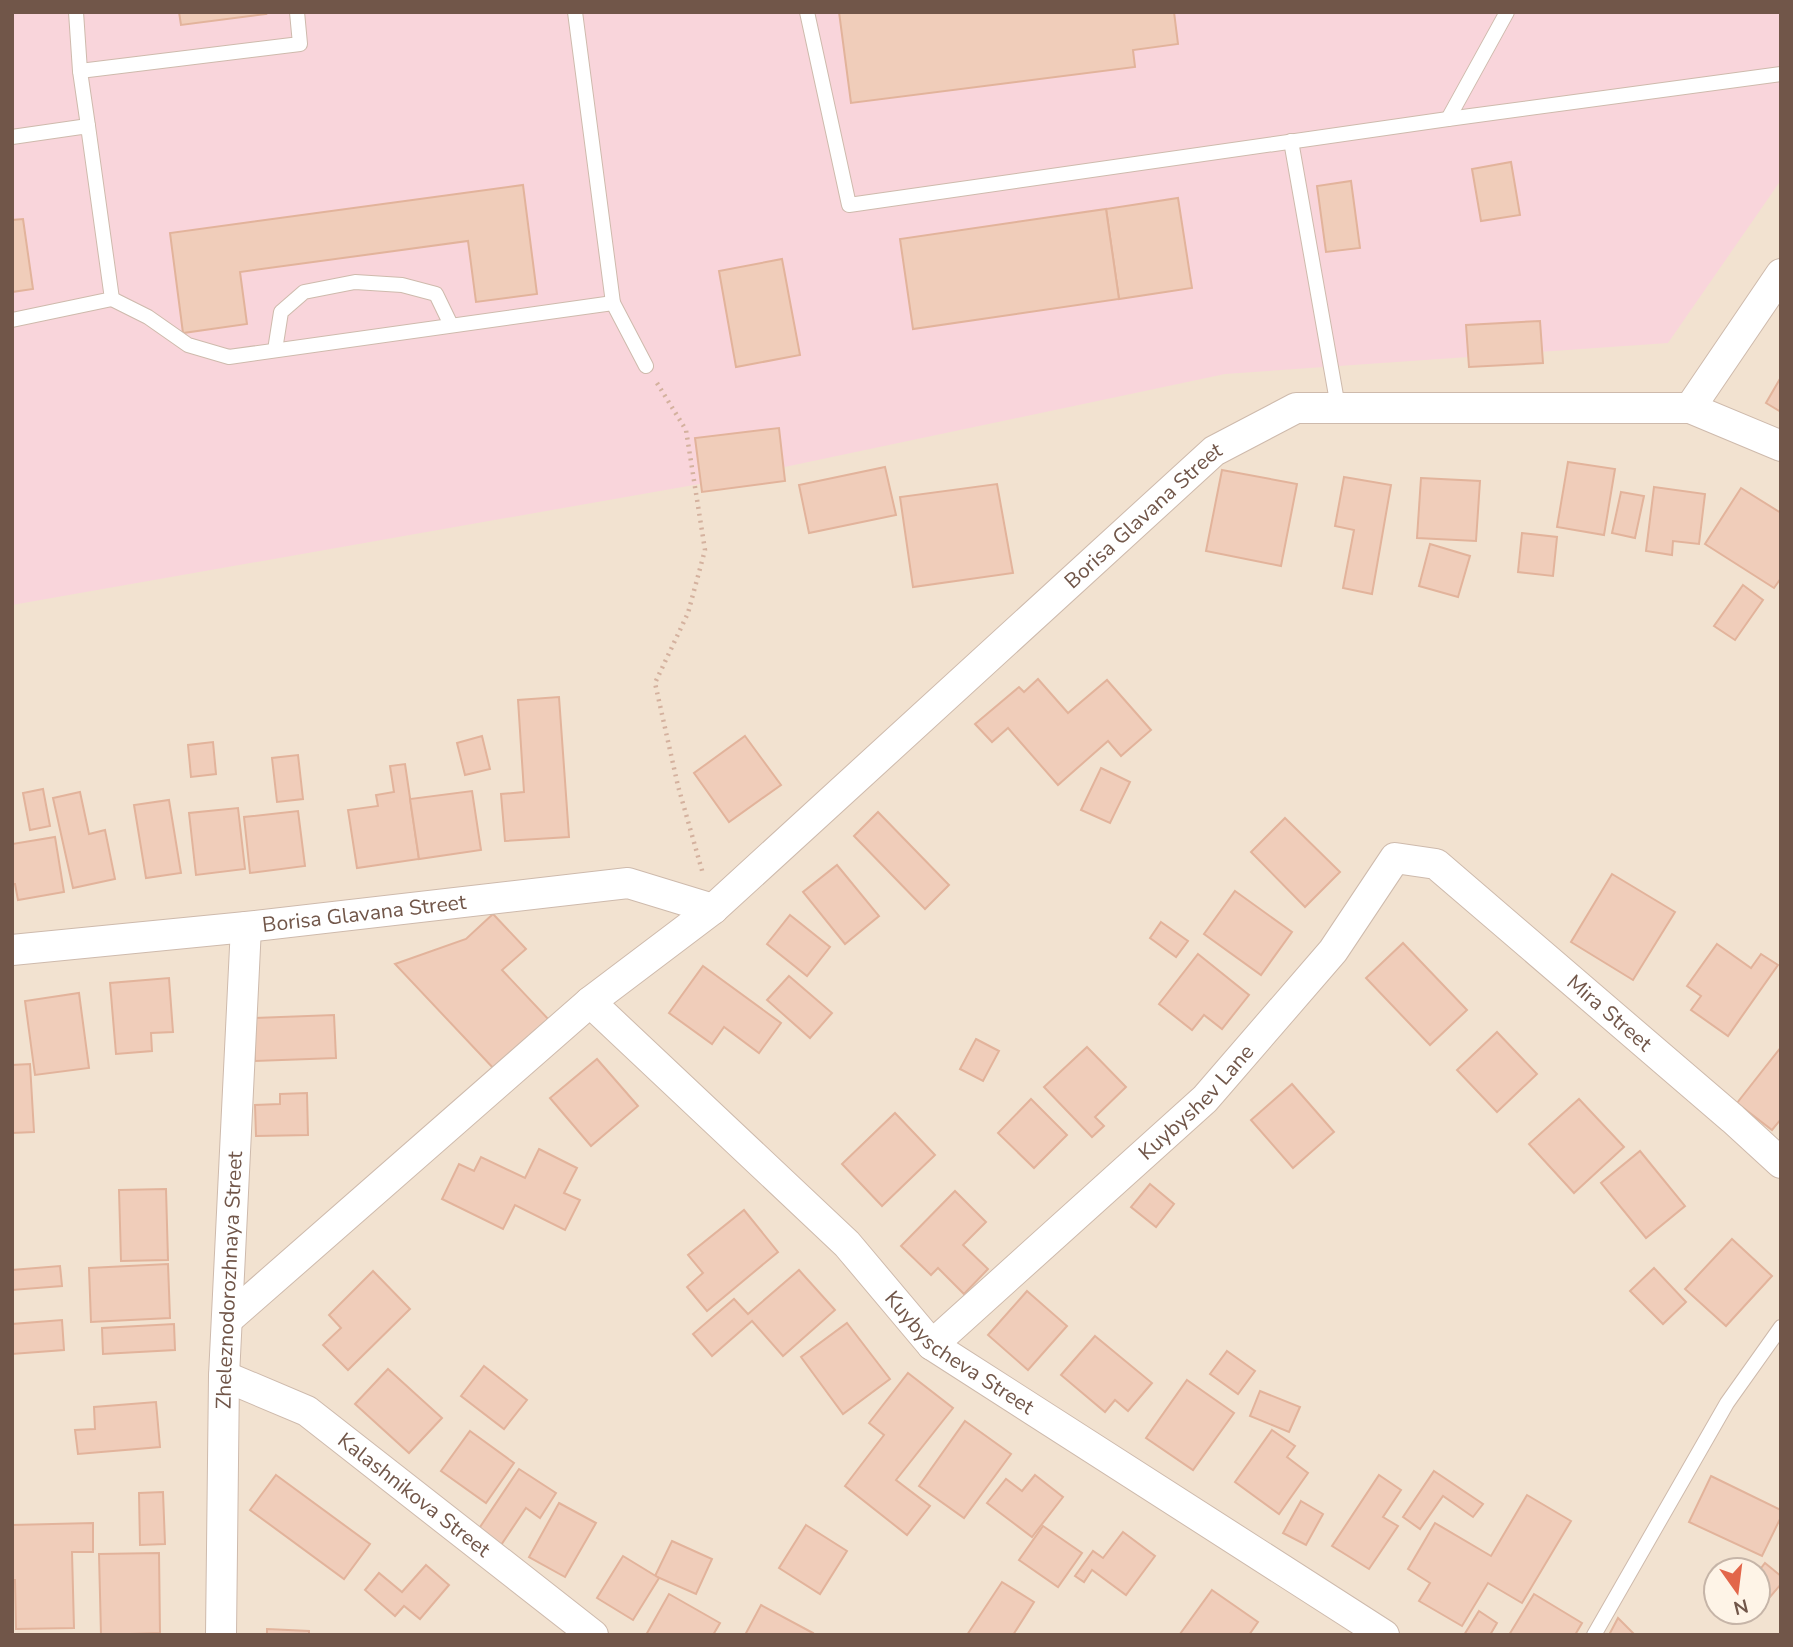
<svg xmlns="http://www.w3.org/2000/svg" width="1793" height="1647" font-family="'Nunito Sans',sans-serif">
<style>
.residential{fill:#f2e2d0;fill-rule:evenodd}
.medical{fill:#f9d5db}
.building{fill:#f0cdba;stroke:#e2b39b;stroke-width:2}
.lines{fill:none;stroke-linecap:round;stroke-linejoin:round}
.lane-casing{stroke:#cebaac;stroke-width:16}
.street-casing{stroke:#cebaac;stroke-width:32}
.path{stroke:#d4b19e;stroke-width:4.5;stroke-dasharray:2 5;stroke-linecap:butt}
.lane{stroke:#fff;stroke-width:14}
.street{stroke:#fff;stroke-width:30}
.labels{text-anchor:middle;dominant-baseline:central;stroke-width:5;stroke-linejoin:round;paint-order:stroke}
.street-label{font-size:21px;fill:#715649;stroke:#fef4e7}
</style>
<rect width="100%" height="100%" fill="#fbf0e2"/>
<path class="residential" d="M12,12H1781V1635H12ZM1716,1570H1758V1612H1716Z"/>
<polygon class="medical" points="12,12 1781,12 1781,180 1668,343 1225,374 728,479 12,605"/>
<g class="building">
<polygon points="179,12 265,12 266,14 181,25"/>
<polygon points="839,12 1174,12 1178,44 1133,50 1135,67 851,103"/>
<polygon points="1511,162 1520,215 1481,221 1472,169"/>
<polygon points="1351,181 1360,248 1326,252 1317,186"/>
<polygon points="523,185 537,294 476,302 468,241 240,272 247,324 183,333 170,233"/>
<polygon points="1178,198 1192,288 1119,299 1106,209"/>
<polygon points="1106,209 1119,299 913,329 900,239"/>
<polygon points="23,219 33,289 12,292 12,220"/>
<polygon points="782,259 800,355 736,367 719,271"/>
<polygon points="1540,321 1543,363 1469,367 1466,325"/>
<polygon points="1781,377 1781,412 1766,403"/>
<polygon points="779,428 785,481 702,492 695,438"/>
<polygon points="1568,462 1615,469 1604,535 1557,527"/>
<polygon points="885,467 896,515 809,533 799,485"/>
<polygon points="1222,470 1297,484 1281,566 1206,551"/>
<polygon points="1344,477 1391,485 1372,594 1343,588 1354,530 1335,526"/>
<polygon points="1421,478 1480,481 1476,541 1417,538"/>
<polygon points="997,484 1013,573 913,587 900,497"/>
<polygon points="1654,487 1705,494 1699,544 1673,541 1672,555 1646,551"/>
<polygon points="1741,488 1781,513 1781,578 1774,588 1705,544"/>
<polygon points="1621,492 1644,496 1635,538 1612,533"/>
<polygon points="1522,533 1557,537 1553,576 1518,572"/>
<polygon points="1430,544 1470,556 1458,597 1419,586"/>
<polygon points="1743,585 1763,600 1735,640 1714,626"/>
<polygon points="1038,679 1068,713 1107,680 1151,730 1121,756 1108,741 1058,785 1008,728 992,742 975,724 1019,687 1024,692"/>
<polygon points="559,697 569,837 505,841 501,794 524,792 518,700"/>
<polygon points="482,736 490,769 465,775 457,743"/>
<polygon points="745,736 781,785 729,822 694,773"/>
<polygon points="213,742 216,774 191,777 188,745"/>
<polygon points="298,755 303,799 277,802 272,758"/>
<polygon points="405,764 419,859 357,868 348,810 378,806 376,795 394,792 390,766"/>
<polygon points="1101,768 1130,782 1110,823 1081,810"/>
<polygon points="43,789 50,826 30,830 23,793"/>
<polygon points="472,791 481,850 419,859 410,799"/>
<polygon points="80,792 89,834 105,830 115,879 73,888 53,798"/>
<polygon points="169,800 181,873 146,878 134,805"/>
<polygon points="238,808 245,869 196,875 189,813"/>
<polygon points="298,811 305,866 250,873 244,817"/>
<polygon points="878,812 949,885 925,909 854,836"/>
<polygon points="1285,818 1340,872 1305,907 1251,852"/>
<polygon points="55,837 64,892 18,900 15,884 12,884 12,844"/>
<polygon points="837,865 879,916 845,944 803,892"/>
<polygon points="1612,874 1675,912 1633,980 1571,942"/>
<polygon points="1235,891 1292,932 1261,975 1204,934"/>
<polygon points="493,914 526,949 502,970 550,1021 496,1071 395,964 466,939"/>
<polygon points="790,915 830,947 807,976 767,944"/>
<polygon points="1161,922 1188,941 1176,957 1150,938"/>
<polygon points="1403,943 1467,1010 1430,1045 1366,978"/>
<polygon points="1717,944 1751,968 1761,954 1778,965 1728,1036 1691,1010 1701,996 1687,986"/>
<polygon points="1198,954 1249,995 1222,1029 1204,1015 1192,1030 1159,1004"/>
<polygon points="703,966 781,1023 759,1053 724,1027 712,1044 669,1013"/>
<polygon points="789,976 832,1013 810,1038 767,1000"/>
<polygon points="169,978 173,1032 151,1033 152,1051 116,1054 110,983"/>
<polygon points="79,993 89,1068 35,1075 25,1001"/>
<polygon points="334,1015 336,1058 255,1061 253,1018"/>
<polygon points="1497,1032 1537,1074 1497,1112 1457,1070"/>
<polygon points="976,1039 999,1051 983,1081 960,1069"/>
<polygon points="1087,1047 1126,1087 1095,1117 1104,1126 1092,1137 1044,1087"/>
<polygon points="1781,1047 1781,1119 1772,1130 1737,1103"/>
<polygon points="597,1059 638,1106 591,1146 550,1098"/>
<polygon points="30,1064 34,1132 12,1133 12,1065"/>
<polygon points="1292,1084 1334,1132 1293,1168 1251,1120"/>
<polygon points="307,1093 308,1135 256,1136 255,1105 280,1104 280,1094"/>
<polygon points="1031,1099 1067,1135 1034,1168 998,1133"/>
<polygon points="1579,1099 1624,1147 1574,1193 1529,1144"/>
<polygon points="895,1113 935,1155 882,1206 842,1164"/>
<polygon points="539,1149 577,1168 564,1193 580,1200 565,1230 515,1205 503,1229 442,1199 459,1164 474,1171 481,1157 525,1178"/>
<polygon points="1640,1151 1685,1206 1646,1238 1601,1183"/>
<polygon points="1150,1184 1174,1204 1156,1227 1131,1207"/>
<polygon points="166,1189 168,1260 121,1261 119,1190"/>
<polygon points="955,1191 986,1222 963,1245 988,1269 964,1294 938,1268 931,1275 901,1246"/>
<polygon points="744,1210 778,1252 707,1311 687,1287 703,1273 688,1255"/>
<polygon points="1732,1239 1772,1276 1726,1326 1685,1289"/>
<polygon points="168,1264 170,1318 91,1322 89,1268"/>
<polygon points="60,1266 62,1286 12,1290 12,1270"/>
<polygon points="1654,1268 1686,1302 1663,1324 1630,1291"/>
<polygon points="799,1270 835,1310 783,1356 752,1321 712,1356 693,1334 734,1299 748,1314"/>
<polygon points="373,1271 410,1309 348,1370 323,1345 341,1328 329,1315"/>
<polygon points="1027,1291 1067,1326 1028,1370 988,1335"/>
<polygon points="62,1320 64,1350 12,1354 12,1324"/>
<polygon points="847,1323 890,1379 843,1414 801,1357"/>
<polygon points="174,1324 175,1350 103,1354 102,1328"/>
<polygon points="1095,1336 1152,1383 1128,1411 1115,1400 1105,1412 1061,1375"/>
<polygon points="1227,1351 1255,1371 1238,1394 1210,1374"/>
<polygon points="484,1366 527,1400 504,1429 461,1396"/>
<polygon points="388,1369 442,1418 409,1453 355,1404"/>
<polygon points="908,1373 953,1408 896,1480 930,1506 907,1535 845,1486 884,1435 869,1423"/>
<polygon points="1187,1380 1234,1413 1193,1470 1146,1438"/>
<polygon points="1260,1391 1300,1407 1289,1432 1250,1416"/>
<polygon points="156,1402 160,1447 78,1454 75,1430 95,1429 94,1407"/>
<polygon points="965,1421 1011,1454 964,1518 919,1486"/>
<polygon points="1272,1430 1295,1446 1287,1457 1308,1473 1279,1514 1235,1482"/>
<polygon points="470,1431 514,1463 486,1503 441,1471"/>
<polygon points="519,1469 556,1493 540,1518 526,1508 501,1545 478,1530"/>
<polygon points="1434,1471 1483,1504 1473,1517 1443,1496 1420,1529 1403,1517"/>
<polygon points="276,1475 370,1544 344,1579 250,1510"/>
<polygon points="1035,1475 1063,1497 1032,1537 987,1503 1006,1479 1022,1491"/>
<polygon points="1379,1475 1401,1490 1383,1517 1398,1526 1369,1569 1332,1546"/>
<polygon points="1711,1476 1781,1510 1781,1517 1762,1556 1689,1522"/>
<polygon points="163,1492 165,1544 140,1545 139,1493"/>
<polygon points="1527,1495 1571,1521 1522,1603 1488,1583 1462,1626 1419,1601 1430,1583 1408,1569 1435,1523 1491,1556"/>
<polygon points="1301,1501 1323,1514 1306,1545 1283,1533"/>
<polygon points="559,1503 596,1523 565,1577 529,1557"/>
<polygon points="93,1523 93,1552 72,1552 74,1628 16,1629 15,1580 12,1580 12,1525"/>
<polygon points="806,1525 847,1551 820,1594 779,1568"/>
<polygon points="1043,1526 1082,1553 1058,1587 1019,1560"/>
<polygon points="1123,1532 1155,1556 1126,1595 1092,1570 1084,1582 1075,1576 1093,1551 1103,1558"/>
<polygon points="672,1541 712,1559 696,1594 655,1576"/>
<polygon points="159,1553 160,1633 101,1635 99,1554"/>
<polygon points="623,1556 659,1578 633,1620 597,1598"/>
<polygon points="1765,1563 1781,1576 1781,1584 1758,1611 1758,1572"/>
<polygon points="426,1565 449,1585 420,1619 404,1606 395,1616 365,1590 379,1573 402,1592"/>
<polygon points="1002,1582 1034,1602 1013,1635 967,1635"/>
<polygon points="1212,1590 1258,1622 1249,1635 1180,1634"/>
<polygon points="669,1594 720,1623 713,1635 646,1635"/>
<polygon points="1534,1594 1582,1623 1575,1635 1509,1635"/>
<polygon points="761,1605 813,1633 812,1635 745,1635"/>
<polygon points="1479,1611 1497,1623 1490,1635 1464,1635"/>
<polygon points="1618,1618 1635,1635 1609,1635"/>
<polygon points="267,1629 309,1631 309,1635 267,1635"/>
</g>
<g class="lines">
<g class="lane-casing">
<g id="lane">
<polyline points="76,12 80,71"/>
<polyline points="575,12 613,303"/>
<polyline points="807,12 849,205 1448,119 1781,74"/>
<polyline points="1448,119 1507,12"/>
<polyline points="88,126 80,71 300,44 297,12"/>
<polyline points="12,137 88,126 112,299 12,320"/>
<polyline points="1291,141 1338,407"/>
<polyline points="112,299 148,317 188,345 229,357 613,303 646,366"/>
<polyline points="275,350 281,312 304,292 355,282 402,285 436,294 451,325"/>
<polyline points="1594,1635 1727,1403 1781,1327"/>
</g>
</g>
<g class="street-casing">
<g id="street">
<polyline points="1690,408 1781,274"/>
<path id="s1" d="M12,950L246,927L628,883L713,909"/>
<path id="s2" d="M590,1002L847,1244L932,1345L1384,1635"/>
<path id="s3" d="M227,1320L590,1002L713,909L1214,451L1296,408H1690L1781,446"/>
<path id="s4" d="M932,1345L1205,1099L1333,951L1395,858L1436,864L1733,1119L1781,1163"/>
<path id="s5" d="M224,1376L307,1411L593,1635"/>
<path id="s6" d="M221,1635L224,1376L246,927"/>
</g>
</g>
<polyline class="path" points="657,383 686,430 705,550 688,613 655,683 678,786 703,874"/>
<use href="#lane" class="lane"/>
<use href="#street" class="street"/>
</g>
<g class="labels">
<g class="street-label">
<text stroke="none"><textPath href="#s3" startOffset="1220">Borisa Glavana Street</textPath></text>
<text stroke="none"><textPath href="#s1" startOffset="354">Borisa Glavana Street</textPath></text>
<text stroke="none"><textPath href="#s4" startOffset="945">Mira Street</textPath></text>
<text stroke="none"><textPath href="#s4" startOffset="359">Kuybyshev Lane</textPath></text>
<text stroke="none"><textPath href="#s6" startOffset="355">Zheleznodorozhnaya Street</textPath></text>
<text stroke="none"><textPath href="#s2" startOffset="511">Kuybyscheva Street</textPath></text>
<text stroke="none"><textPath href="#s5" startOffset="226">Kalashnikova Street</textPath></text>
</g>
</g>
<rect width="1793" height="1647" fill="none" stroke="#715649" stroke-width="28"/>
<g transform="translate(1737 1591) rotate(166)"><circle r="33" fill="#fef4e7" stroke="#c6b5a8" stroke-width="2"/>
<path d="M0-5L12 26L0 18L-12 26Z" fill="#e2664a"/>
<text y="-10" font-size="19" font-weight="bold" text-anchor="middle" fill="#715649">N</text>
</g>
</svg>
